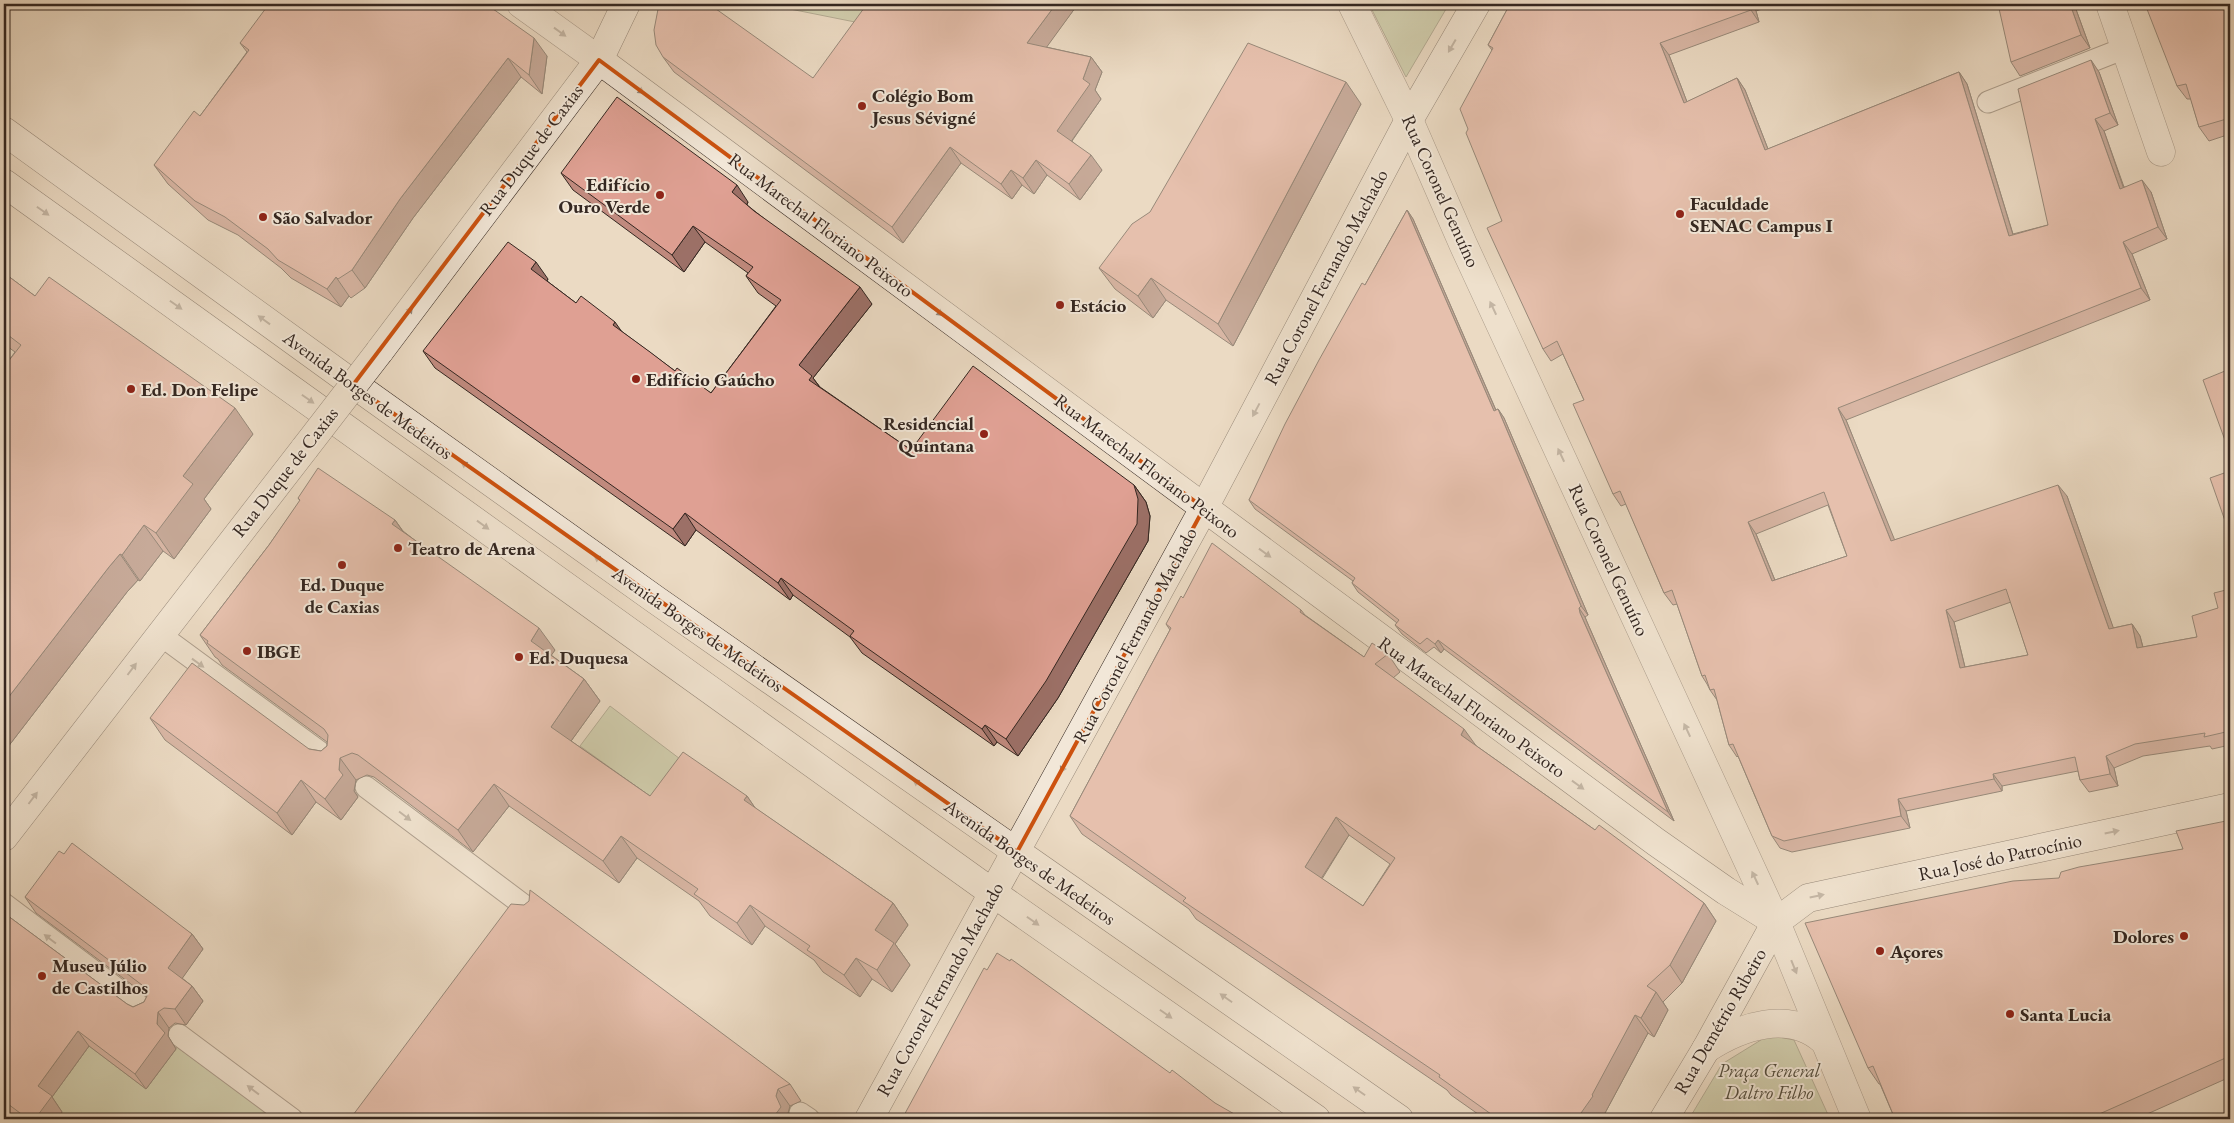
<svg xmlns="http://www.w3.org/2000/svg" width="2234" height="1123" font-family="'EB Garamond',serif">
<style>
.green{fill:#b3c197;stroke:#74745c}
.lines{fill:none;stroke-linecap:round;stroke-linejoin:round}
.lane-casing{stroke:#62544a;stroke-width:23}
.street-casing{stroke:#62544a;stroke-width:29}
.secondary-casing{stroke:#342721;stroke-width:29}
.lane{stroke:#f2e7d8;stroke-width:21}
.street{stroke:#f2e7d8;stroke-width:28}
.secondary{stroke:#f2e7d8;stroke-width:28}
.secondary-bridge-casing{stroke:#342721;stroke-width:29;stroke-linecap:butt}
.secondary-bridge{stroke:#f2e7d8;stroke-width:28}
.wall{fill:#c08a7e;stroke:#342721;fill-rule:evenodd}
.shaded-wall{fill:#9c7067;stroke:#342721}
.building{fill:#dfa093;stroke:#342721;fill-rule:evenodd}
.oneway{fill:#93877c}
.marked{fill:none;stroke:#cd520f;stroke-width:4;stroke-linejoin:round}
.poi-dot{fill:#8f2418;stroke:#f2e7d8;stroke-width:2}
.labels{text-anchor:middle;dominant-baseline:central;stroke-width:4;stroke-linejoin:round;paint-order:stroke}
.poi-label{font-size:19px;font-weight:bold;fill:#342721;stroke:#f2e7d8;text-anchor:start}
.street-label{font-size:19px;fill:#342721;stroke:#f2e7d8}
.park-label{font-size:19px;font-style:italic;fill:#544e3e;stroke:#f2e7d8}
</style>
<rect width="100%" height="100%" fill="#ebdac3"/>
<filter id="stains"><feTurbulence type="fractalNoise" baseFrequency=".004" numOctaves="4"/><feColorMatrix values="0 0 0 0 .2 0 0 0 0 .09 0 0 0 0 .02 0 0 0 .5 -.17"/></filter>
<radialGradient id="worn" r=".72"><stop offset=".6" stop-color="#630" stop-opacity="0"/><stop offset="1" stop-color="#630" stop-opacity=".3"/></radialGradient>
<g class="green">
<polygon points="786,4 869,4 865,24 785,8"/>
<polygon points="1369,4 1449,4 1406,77"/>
<polygon points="610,706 692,768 665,807 580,746"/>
<polygon points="1769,1035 1794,1040 1830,1119 1689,1119 1722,1064"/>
<polygon points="89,1046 146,1089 177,1047 275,1119 57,1119 62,1112 21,1081 69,1074"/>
</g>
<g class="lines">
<g class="lane-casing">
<g id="lane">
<polyline points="1988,102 2125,48"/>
<polyline points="159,634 332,761"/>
<polyline points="366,787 530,910"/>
<polyline points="4,904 145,1010"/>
<polyline points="179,1035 292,1119"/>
<polyline points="800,1113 809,1119"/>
</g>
</g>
<g class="street-casing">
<g id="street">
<polyline points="521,4 599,60"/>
<polyline points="1352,4 1409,120 1463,244 1776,922 1857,1119"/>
<polyline points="2110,4 2161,152"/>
<path d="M1706,1049C1741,1026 1789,1010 1823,1040"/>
</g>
</g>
<g class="secondary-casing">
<g id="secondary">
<polyline points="599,60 1656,842 1726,891 1776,922"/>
<polyline points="4,131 345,378 656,600 1399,1119"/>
<polyline points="4,183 993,893 1316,1119"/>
<polyline points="379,352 599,60 626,4"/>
<polyline points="4,837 305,448"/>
<polyline points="869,1119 1204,508 1409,120 1476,4"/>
<polyline points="1664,1119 1706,1049 1776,922 1808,898 2230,807"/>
</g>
</g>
<use href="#lane" class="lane"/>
<use href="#street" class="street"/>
<use href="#secondary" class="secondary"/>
<g class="secondary-bridge-casing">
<polyline id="secondary-bridge" points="305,448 379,352"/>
</g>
<use href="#secondary-bridge" class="secondary-bridge"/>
</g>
<g class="wall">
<polygon points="547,4 568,4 563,5"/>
<polygon points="1078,4 1046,47 1091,57 1102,72 1095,90 1101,99 1072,141 1102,170 1080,200 1047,175 1034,194 1022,185 1012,199 961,163 903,243 674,72 663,57 813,78"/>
<path d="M1510,4H1778L1756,11L1759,22L1669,55L1687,102L1737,78L1745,90L1768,149L1959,72L1967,84L2013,234L2048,225L2099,72L2118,125L2104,131L2124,187L2151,192L2167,239L2132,254L2150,300L1846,420L1894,540L2067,496L2113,628L2132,624L2140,636L2143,647L2197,637L2218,608L2230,589V745L2212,749L2210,746L2143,756L2114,768L2118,786L2089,792L2080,780L2078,771L2002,786V791L1906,811L1910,828L1792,852L1780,848L1772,836L1738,756L1737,757L1729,745L1717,700L1710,690L1707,684L1702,676L1677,604L1673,605L1664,593L1626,504L1621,506L1613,494L1584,400L1563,354L1551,361L1543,349L1502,221L1492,50L1488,45ZM1828,505L1847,556L1775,580L1756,534ZM2011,602L2028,655L1965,667L1954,622Z"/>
<polygon points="2074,4 2090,48 2020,76 2011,62"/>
<polygon points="2230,4 2230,134 2209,141 2199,127 2191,99 2187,99 2177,86"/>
<polygon points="240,43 547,56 542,94 521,77 413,218 365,288 351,298 349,296 341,307 291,278 281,268 238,235 208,220 168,184 154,165 200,116 247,52"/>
<polygon points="1361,104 1233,346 1166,300 1153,318 1115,289 1099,268"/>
<polygon points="561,173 748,202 747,205 872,304 813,378 820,387 911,450 1134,485 1146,502 1150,516 1148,541 1058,698 1018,756 997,742 994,746 862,653 850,637 793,595 790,600 696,530 685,546 435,368 423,351 548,279 547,281 576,303 621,331 675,371 711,393 776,306 758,293 746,276 748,273 705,242 684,272 573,190"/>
<polygon points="1407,210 1413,219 1496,410 1498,409 1504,418 1588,615 1585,617 1587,622 1674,821 1444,649 1441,653 1434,647 1426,653 1402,634 1395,625 1397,623 1358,592 1352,583 1353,581 1255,509 1249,500 1365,285"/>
<polygon points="4,273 35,296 253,434 204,499 211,509 174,559 163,551 140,581 138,580 127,592 4,752 4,367 15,352 4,344"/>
<polygon points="298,498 395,520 403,531 555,650 551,655 584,679 600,701 571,741 650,796 747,796 755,808 893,903 908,925 895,944 910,965 892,992 872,979 860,997 823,972 814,960 765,926 752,945 710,916 699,901 637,858 619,883 509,806 473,852 374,777 367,775 356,780 354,791 358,797 341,820 316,802 292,835 165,740 150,718 309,749 321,751 327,746 327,742 222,665 218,659 215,657 200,635 269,545 300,501"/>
<path d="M1301,610L1305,615L1364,657L1388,654L1400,672L1393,678L1475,745L1595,830L1704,903L1716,921L1682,983L1663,1002L1668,1010L1654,1037L1648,1033L1605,1113L1606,1114L1602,1119H1485L1451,1095L1447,1090L1196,919L1189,909L1082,834L1070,816L1170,630L1166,624ZM1349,835L1390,864L1363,906L1322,879Z"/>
<polygon points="2230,828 2230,1077 2136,1119 1895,1119 1880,1084 1879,1084 1868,1068 2059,878 2183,849"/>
<polygon points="64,854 192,934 203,949 182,978 192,986 203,1001 186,1025 175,1023 169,1028 168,1036 176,1049 146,1089 89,1046 52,1097 62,1112 57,1119 18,1119 4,1109 4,913 127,1004 133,1007 144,1002 147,996 36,913 25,897"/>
<polygon points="790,1084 801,1101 790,1106 788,1113 350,1119"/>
</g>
<g class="shaded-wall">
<polygon points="4,4 10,4 4,13"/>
<polygon points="1056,4 1078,4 1038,59 1027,43"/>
<polygon points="1749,4 1751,4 1756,11 1759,22 1751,10"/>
<polygon points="2070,4 2074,4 2090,48 2081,35"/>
<polygon points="534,38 547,56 542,94 529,75"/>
<polygon points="1660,43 1669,55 1692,115 1684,103"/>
<polygon points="1091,57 1102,72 1095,90 1101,99 1068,146 1057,131 1083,79"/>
<polygon points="508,58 521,77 413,218 365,288 352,270 400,199"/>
<polygon points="2091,60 2099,72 2118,125 2110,113"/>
<polygon points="1959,72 1967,84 2017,248 2009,236"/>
<polygon points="1737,78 1745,90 1773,162 1765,150"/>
<polygon points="1346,82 1361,104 1233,346 1218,324"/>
<polygon points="2095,119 2104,131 2128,201 2120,189"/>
<polygon points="950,147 961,163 903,243 892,227"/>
<polygon points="1091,155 1102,170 1080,200 1069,184"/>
<polygon points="1036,160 1047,175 1034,194 1023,178"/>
<polygon points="1011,170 1022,185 1012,199 1001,184"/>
<polygon points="2142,180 2151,192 2167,239 2158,227"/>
<polygon points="737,185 748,202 744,209 732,192"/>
<polygon points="1407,210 1413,219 1500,420 1494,411"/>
<polygon points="693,226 705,242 684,272 672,255"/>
<polygon points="2123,242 2132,254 2150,300 2141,288"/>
<polygon points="536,262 548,279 543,286 531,269"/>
<polygon points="336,277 349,296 341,307 327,289"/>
<polygon points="1151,278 1166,300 1153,318 1138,296"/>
<polygon points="860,287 872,304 813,378 824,393 821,397 799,365"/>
<polygon points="615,322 627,339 613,325"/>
<polygon points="235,408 253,434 204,499 211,509 174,559 156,533 183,476"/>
<polygon points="1838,408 1846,420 1900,553 1891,541"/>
<polygon points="1498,409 1504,418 1588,615 1581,606"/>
<polygon points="1134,485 1146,502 1150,516 1148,541 1058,698 1018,756 1006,739"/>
<polygon points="2058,485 2067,496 2118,641 2109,629"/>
<polygon points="685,513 696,530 685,546 673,529"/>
<polygon points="395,520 410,542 392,524"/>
<polygon points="1748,522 1756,534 1780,593 1772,581"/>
<polygon points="144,525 163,551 140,581 122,555"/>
<polygon points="120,554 138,580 127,592 4,752 4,703 109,567"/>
<polygon points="781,578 793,595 790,600 778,583"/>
<polygon points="1579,608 1585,617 1587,622 1674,821 1668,812 1580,613"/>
<polygon points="1946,610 1954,622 1968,680 1960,668"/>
<polygon points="2132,624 2140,636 2146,660 2137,648"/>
<polygon points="539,628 555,650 546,663 531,641"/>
<polygon points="1438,640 1444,649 1441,653 1435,644"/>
<polygon points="584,679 600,701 566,748 551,727"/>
<polygon points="985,725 997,742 994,746 982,729"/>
<polygon points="1464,729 1477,747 1461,735"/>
<polygon points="2106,756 2114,768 2118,786 2110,774"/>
<polygon points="340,758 356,780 354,791 358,797 341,820 325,799 339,770"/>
<polygon points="1993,774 2002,786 2002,791 1994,779"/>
<polygon points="301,780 316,802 292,835 277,813"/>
<polygon points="494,784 509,806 473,852 458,830"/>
<polygon points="747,796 762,818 744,800"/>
<polygon points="1898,799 1906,811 1910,828 1901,816"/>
<polygon points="1336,817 1349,835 1317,885 1305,867"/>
<polygon points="2226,821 2230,828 2230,834"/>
<polygon points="621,836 637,858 619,883 603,861"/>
<polygon points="893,903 908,925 895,944 910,965 892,992 877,970 875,930"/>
<polygon points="1704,903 1716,921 1682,983 1670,965"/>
<polygon points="750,905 765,926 752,945 737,923"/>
<polygon points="192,934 203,949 179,983 168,968"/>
<polygon points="856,958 872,979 860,997 844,975"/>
<polygon points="192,986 203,1001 186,1025 175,1009"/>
<polygon points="1656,992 1668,1010 1654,1037 1641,1018"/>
<polygon points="158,1012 169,1028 168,1036 176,1049 146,1089 135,1074 157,1024"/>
<polygon points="1635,1015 1648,1033 1605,1113 1606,1114 1602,1119 1583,1119 1581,1113"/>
<polygon points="78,1031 89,1046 52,1097 62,1112 57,1119 35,1119 38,1086"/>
<polygon points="778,1089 790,1106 788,1113 791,1119 772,1119 776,1096"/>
</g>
<g class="building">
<polygon points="269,4 486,4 534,38 529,75 508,58 400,199 352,270 338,279 336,277 327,289 278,260 268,249 225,217 195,201 154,165 194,111 200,116 249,50 240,43"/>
<polygon points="659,4 709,4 813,78 867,4 1056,4 1027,43 1091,57 1083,79 1090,84 1057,131 1091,155 1069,184 1036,160 1023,178 1011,170 1001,184 950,147 892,227 663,57 656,45 654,30"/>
<path d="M1510,4H1749L1751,10L1660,43L1684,103L1737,78L1765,150L1959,72L2009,236L2048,225L2018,89L2091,60L2110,113L2095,119L2120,189L2142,180L2158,227L2123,242L2141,288L1838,408L1891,541L2058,485L2109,629L2132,624L2137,648L2197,637L2192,616L2218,608L2214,593L2230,589V731L2204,737L2205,733L2135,744L2106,756L2110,774L2080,780L2075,757L1993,774L1994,779L1898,799L1901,816L1784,841L1772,836L1733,744L1729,745L1714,689L1710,690L1705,675L1702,676L1672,590L1664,593L1620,491L1613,494L1573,404L1584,400L1557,341L1543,349L1487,228L1502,221L1466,133L1468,129L1460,109L1493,48L1488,45ZM1824,492L1847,556L1772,581L1748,522ZM2006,589L2028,655L1960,668L1946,610Z"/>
<polygon points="1998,4 2070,4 2081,35 2011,62"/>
<polygon points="2145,4 2230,4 2230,118 2199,127 2186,84 2177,86"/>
<polygon points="1248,43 1346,82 1218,324 1151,278 1138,296 1099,268 1132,224 1150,212"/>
<polygon points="617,97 737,185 732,192 754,211 860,287 799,365 812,376 809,380 911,450 973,366 1134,485 1138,499 1137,524 1046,681 1006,739 985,725 982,729 850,636 854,631 781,578 778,583 685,513 673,529 423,351 508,242 536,262 531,269 576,303 581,296 615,322 613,325 650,352 675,371 677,368 711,393 781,300 746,276 753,267 693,226 672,255 561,173"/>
<polygon points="1407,210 1494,411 1498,409 1581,606 1579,608 1580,613 1668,812 1438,640 1435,644 1427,638 1420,644 1395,625 1399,620 1352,583 1355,578 1249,500 1285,424 1319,360 1362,283 1365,285"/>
<polygon points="4,273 35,296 49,277 235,408 183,476 193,484 156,533 144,525 122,555 120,554 109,567 4,703 4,367 21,345 4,332"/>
<polygon points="2225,371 2230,383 2230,454 2203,380"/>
<polygon points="318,468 395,520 392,524 539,628 531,641 584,679 551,727 650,796 683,752 747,796 744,800 893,903 875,930 894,943 877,970 856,958 844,975 807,950 810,946 750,905 737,923 694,894 698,889 621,836 603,861 494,784 458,830 358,755 352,753 340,758 339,770 343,775 325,799 301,780 277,813 150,718 192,663 309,749 321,751 327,746 328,735 324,729 207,643 208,641 200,635 269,545 300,500 298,498"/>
<polygon points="2230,471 2230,535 2210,478"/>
<path d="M1212,543L1301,610L1300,612L1364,657L1372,643L1388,654L1375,664L1464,729L1461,735L1595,830L1599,825L1704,903L1670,965L1647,986L1656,992L1641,1018L1635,1015L1592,1095L1593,1096L1581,1113L1585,1116L1583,1119H1498L1439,1077L1440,1075L1183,901L1186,898L1070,816L1171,628L1166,624L1181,596L1183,598ZM1336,817L1395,858L1363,906L1305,867Z"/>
<polygon points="2226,821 2230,834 2230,1056 2088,1119 1895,1119 1873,1066 1868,1068 1805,923 2013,881 2059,878 2061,872 2079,867 2183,849 2176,831"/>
<polygon points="72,843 192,934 168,968 192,986 175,1009 164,1008 158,1012 157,1024 165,1033 135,1074 78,1031 38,1086 52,1096 35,1119 28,1119 4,1101 4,913 127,1004 133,1007 144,1002 147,996 142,985 25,897 59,851 64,854"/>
<polygon points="530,890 790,1084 778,1089 776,1096 781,1107 772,1119 350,1119 511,904 524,905 529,901"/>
<polygon points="997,953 1010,961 1011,959 1170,1073 1172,1070 1215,1103 1243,1119 902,1119 984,968 987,970"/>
</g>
<defs><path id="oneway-solid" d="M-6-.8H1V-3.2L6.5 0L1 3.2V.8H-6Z" transform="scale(1.25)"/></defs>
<g class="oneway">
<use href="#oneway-solid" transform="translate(560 32) rotate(36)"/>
<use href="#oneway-solid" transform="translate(1452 46) rotate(120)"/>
<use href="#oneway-solid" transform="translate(638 89) rotate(36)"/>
<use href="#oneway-solid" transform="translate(43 211) rotate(35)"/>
<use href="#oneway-solid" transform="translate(176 305) rotate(35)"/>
<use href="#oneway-solid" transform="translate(1493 308) rotate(-115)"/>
<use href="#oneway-solid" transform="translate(937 311) rotate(37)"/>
<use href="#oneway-solid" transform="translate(408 313) rotate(-53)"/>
<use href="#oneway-solid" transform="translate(264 320) rotate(-144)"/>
<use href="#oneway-solid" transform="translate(308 399) rotate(35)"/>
<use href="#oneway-solid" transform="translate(1256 410) rotate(118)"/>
<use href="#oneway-solid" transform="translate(1561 455) rotate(-115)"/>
<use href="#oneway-solid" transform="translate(467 466) rotate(-145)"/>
<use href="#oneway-solid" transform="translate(483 525) rotate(36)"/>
<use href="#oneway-solid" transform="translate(1265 553) rotate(36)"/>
<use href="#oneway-solid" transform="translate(600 560) rotate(-145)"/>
<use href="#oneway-solid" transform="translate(198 663) rotate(36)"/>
<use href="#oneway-solid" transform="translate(132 669) rotate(-53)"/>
<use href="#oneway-solid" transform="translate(1687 730) rotate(-115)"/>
<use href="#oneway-solid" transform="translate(1064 766) rotate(118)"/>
<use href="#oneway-solid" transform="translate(919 784) rotate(-145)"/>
<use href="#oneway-solid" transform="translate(1578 785) rotate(36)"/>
<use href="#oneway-solid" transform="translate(33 798) rotate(-53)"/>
<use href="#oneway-solid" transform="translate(405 816) rotate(37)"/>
<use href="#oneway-solid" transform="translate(2112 832) rotate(-12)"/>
<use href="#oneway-solid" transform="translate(1755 878) rotate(-115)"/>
<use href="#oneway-solid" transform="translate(1817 896) rotate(-12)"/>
<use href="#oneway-solid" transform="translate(1033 921) rotate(35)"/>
<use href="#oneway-solid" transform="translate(50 939) rotate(-143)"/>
<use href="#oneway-solid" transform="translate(1794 967) rotate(68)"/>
<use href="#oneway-solid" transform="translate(1226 998) rotate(-145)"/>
<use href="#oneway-solid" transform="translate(1166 1014) rotate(35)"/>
<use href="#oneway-solid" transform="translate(253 1090) rotate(-143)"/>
<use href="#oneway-solid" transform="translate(1359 1091) rotate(-145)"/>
</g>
<path d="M0 0H2234V1123H0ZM599,60L1204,508L1017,852L353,385Z" fill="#ebdac3" fill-opacity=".55" fill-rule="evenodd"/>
<path class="marked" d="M599,60L1204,508L1017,852L353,385Z"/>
<g class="poi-dot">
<circle cx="862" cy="106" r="5"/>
<circle cx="660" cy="195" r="5"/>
<circle cx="1680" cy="214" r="5"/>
<circle cx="263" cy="217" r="5"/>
<circle cx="1060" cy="305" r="5"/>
<circle cx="636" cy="379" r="5"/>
<circle cx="131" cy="389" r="5"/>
<circle cx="984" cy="434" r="5"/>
<circle cx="398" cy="548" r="5"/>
<circle cx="342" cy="565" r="5"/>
<circle cx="247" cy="651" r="5"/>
<circle cx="519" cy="657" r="5"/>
<circle cx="2184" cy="936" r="5"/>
<circle cx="1880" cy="951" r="5"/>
<circle cx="42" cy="976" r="5"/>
<circle cx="2010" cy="1014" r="5"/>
</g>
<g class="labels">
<g class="poi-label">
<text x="872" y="95">Colégio Bom<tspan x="872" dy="22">Jesus Sévigné</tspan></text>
<text x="650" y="184" text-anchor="end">Edifício<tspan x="650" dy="22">Ouro Verde</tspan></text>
<text x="1690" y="203">Faculdade<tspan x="1690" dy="22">SENAC Campus I</tspan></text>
<text x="273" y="217">São Salvador</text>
<text x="1070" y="305">Estácio</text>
<text x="646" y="379">Edifício Gaúcho</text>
<text x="141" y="389">Ed. Don Felipe</text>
<text x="974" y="423" text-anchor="end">Residencial<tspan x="974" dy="22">Quintana</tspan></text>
<text x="408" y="548">Teatro de Arena</text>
<text x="342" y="584" text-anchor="middle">Ed. Duque<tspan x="342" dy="22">de Caxias</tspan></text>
<text x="257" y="651">IBGE</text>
<text x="529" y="657">Ed. Duquesa</text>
<text x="2174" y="936" text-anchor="end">Dolores</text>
<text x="1890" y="951">Açores</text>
<text x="52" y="965">Museu Júlio<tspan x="52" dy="22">de Castilhos</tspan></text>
<text x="2020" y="1014">Santa Lucia</text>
</g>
<g class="street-label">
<text transform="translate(531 150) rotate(-53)">Rua Duque de Caxias</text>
<text transform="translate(1441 191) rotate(66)">Rua Coronel Genuíno</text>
<text transform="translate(821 225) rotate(37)">Rua Marechal Floriano Peixoto</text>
<text transform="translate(1326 277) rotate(-62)">Rua Coronel Fernando Machado</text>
<text transform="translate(368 395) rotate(36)">Avenida Borges de Medeiros</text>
<text transform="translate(1147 466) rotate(37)">Rua Marechal Floriano Peixoto</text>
<text transform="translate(285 472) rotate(-52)">Rua Duque de Caxias</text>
<text transform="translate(1609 560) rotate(65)">Rua Coronel Genuíno</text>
<text transform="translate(698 629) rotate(35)">Avenida Borges de Medeiros</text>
<text transform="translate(1135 635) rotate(-62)">Rua Coronel Fernando Machado</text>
<text transform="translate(1472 707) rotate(36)">Rua Marechal Floriano Peixoto</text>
<text transform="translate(2000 857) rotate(-12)">Rua José do Patrocínio</text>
<text transform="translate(1030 862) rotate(35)">Avenida Borges de Medeiros</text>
<text transform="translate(940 989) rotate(-61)">Rua Coronel Fernando Machado</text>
<text transform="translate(1720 1021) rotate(-60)">Rua Demétrio Ribeiro</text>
</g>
<g class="park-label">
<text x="1769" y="1070">Praça General<tspan x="1769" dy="22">Daltro Filho</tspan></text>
</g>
</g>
<rect width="2234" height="1123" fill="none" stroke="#ebdac3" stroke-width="20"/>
<rect x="5" y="5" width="2224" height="1113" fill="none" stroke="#342721" stroke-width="2.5"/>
<rect x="10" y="10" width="2214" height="1103" fill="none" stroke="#342721"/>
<rect width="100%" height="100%" filter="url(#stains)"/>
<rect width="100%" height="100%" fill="url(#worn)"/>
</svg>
